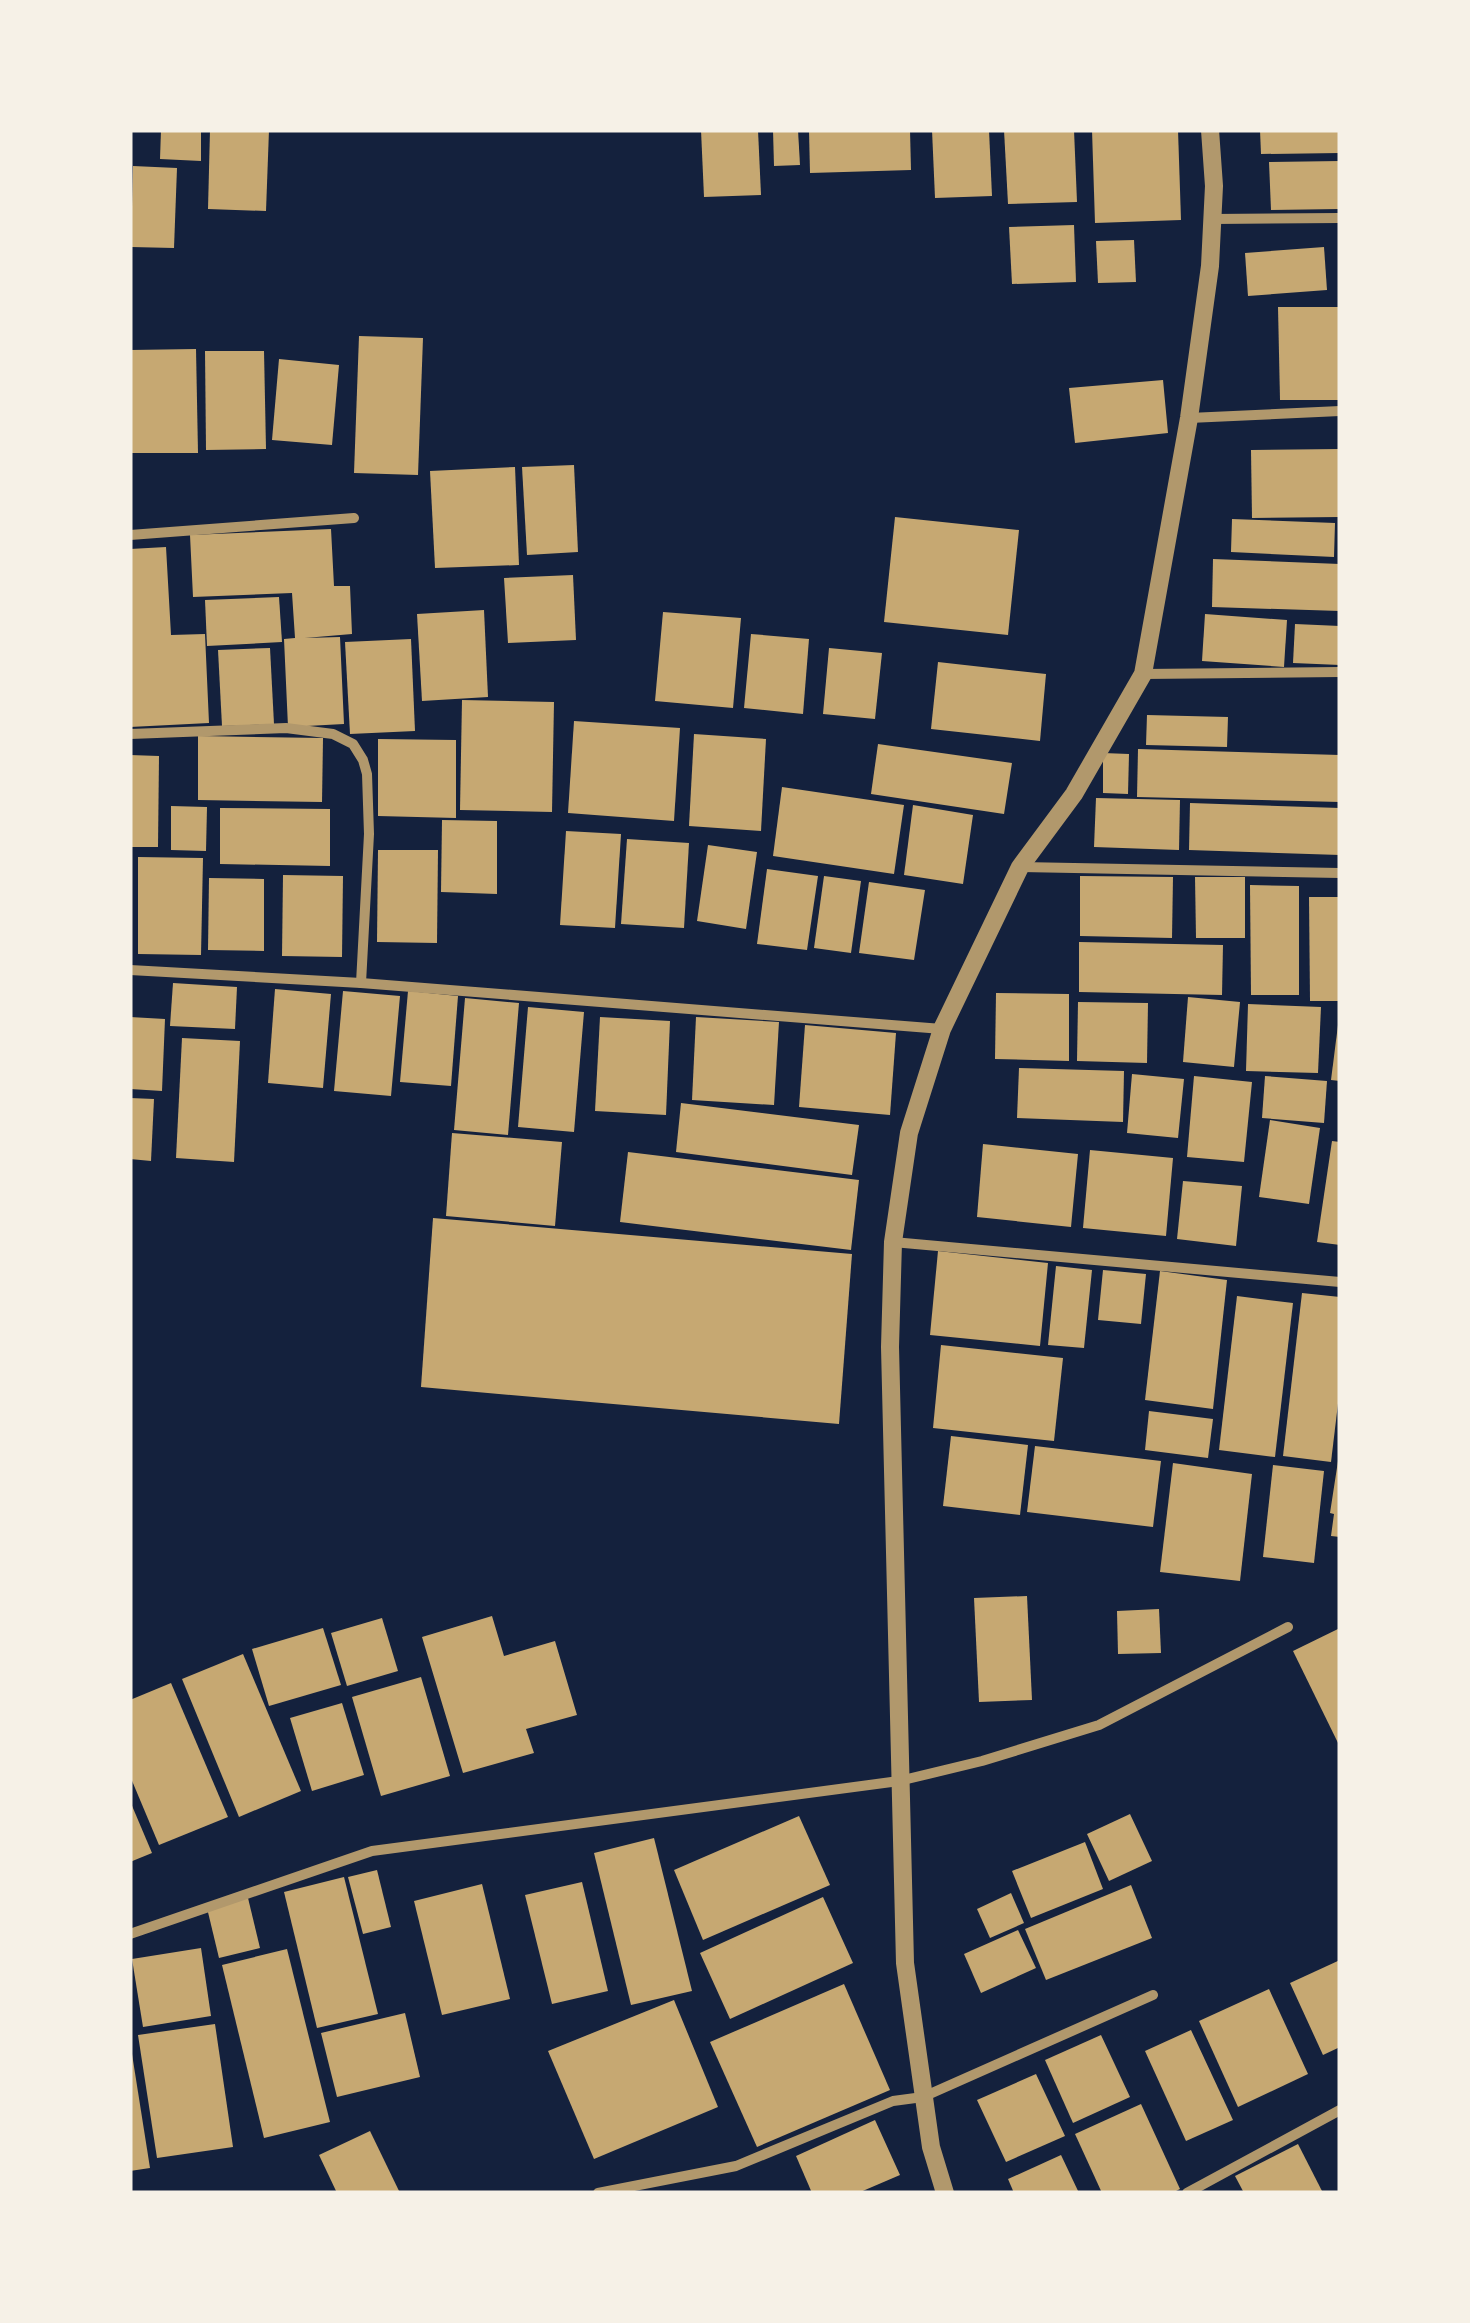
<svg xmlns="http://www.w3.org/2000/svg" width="1470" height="2323" font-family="Literata,serif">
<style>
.building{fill:#c6a872}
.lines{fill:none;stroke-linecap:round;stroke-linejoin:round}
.minor{stroke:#b1986c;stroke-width:10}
.tertiary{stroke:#b1986c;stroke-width:18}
</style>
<rect width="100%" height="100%" fill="#14213d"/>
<g class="building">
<polygon points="161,130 201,130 201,161 160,159"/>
<polygon points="210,130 269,130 266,211 208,209"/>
<polygon points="701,130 758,130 761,195 704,197"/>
<polygon points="773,130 798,130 800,165 774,166"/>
<polygon points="809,130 910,130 911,170 810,173"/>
<polygon points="932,130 989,130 992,196 935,198"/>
<polygon points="1004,130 1074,130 1077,202 1008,204"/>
<polygon points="1092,130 1178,130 1181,220 1095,223"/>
<polygon points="1260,130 1340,130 1340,153 1261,154"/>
<polygon points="1340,161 1340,209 1271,210 1269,162"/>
<polygon points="133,166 177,168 174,248 131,247"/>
<polygon points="1074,225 1076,282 1012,284 1009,227"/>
<polygon points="1134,240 1136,282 1098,283 1096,241"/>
<polygon points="1324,247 1327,290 1248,296 1245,253"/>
<polygon points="1278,307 1340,307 1340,400 1280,400"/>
<polygon points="359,336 423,338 418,475 354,473"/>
<polygon points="196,349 198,453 131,453 130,350"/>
<polygon points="205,351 264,351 266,449 206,450"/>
<polygon points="279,359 339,365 332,445 272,440"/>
<polygon points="1163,380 1168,433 1075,443 1069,388"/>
<polygon points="1340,449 1340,517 1252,518 1251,450"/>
<polygon points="574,465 578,552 527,555 522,467"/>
<polygon points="515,467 519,565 435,568 430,471"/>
<polygon points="895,517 1019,530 1008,635 884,622"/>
<polygon points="1232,519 1335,523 1334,557 1231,552"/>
<polygon points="331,529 334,586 350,586 352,634 305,638 340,637 344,724 288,727 284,639 295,638 292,593 193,597 190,535"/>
<polygon points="166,547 171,635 205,634 209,723 130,727 130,549"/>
<polygon points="1213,559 1340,564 1340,611 1212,607"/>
<polygon points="573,575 576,640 508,643 504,578"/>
<polygon points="279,597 282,642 207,646 205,600"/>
<polygon points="484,610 488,697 422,701 417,614"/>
<polygon points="663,612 741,618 733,708 655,701"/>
<polygon points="1205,614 1287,620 1284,667 1202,661"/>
<polygon points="1295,624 1340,626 1340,665 1293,663"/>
<polygon points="751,634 809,639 803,714 744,708"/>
<polygon points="411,639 415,731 350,734 345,642"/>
<polygon points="270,648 274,724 222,726 218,650"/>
<polygon points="829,648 882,653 875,719 823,714"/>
<polygon points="938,662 1046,674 1040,741 931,729"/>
<polygon points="462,700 554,702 552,812 460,810"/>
<polygon points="1147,715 1228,717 1227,747 1146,745"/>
<polygon points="574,721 680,728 674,821 568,813"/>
<polygon points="694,734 766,739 761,831 689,826"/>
<polygon points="198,736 323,738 322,802 198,800"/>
<polygon points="378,739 456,740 456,818 378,816"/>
<polygon points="878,744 1012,763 1004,814 871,794"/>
<polygon points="1138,749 1340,755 1340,802 1137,797"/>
<polygon points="1103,753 1129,754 1128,794 1103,793"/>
<polygon points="130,755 159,756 158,847 130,847"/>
<polygon points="782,787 904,805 894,874 773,856"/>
<polygon points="1096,798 1180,800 1179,850 1094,847"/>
<polygon points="1190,803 1340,808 1340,855 1189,850"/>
<polygon points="913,805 973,815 963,884 904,875"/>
<polygon points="171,806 207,807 206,851 171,850"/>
<polygon points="220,808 330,809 330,866 220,864"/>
<polygon points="442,820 497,821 497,894 441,892"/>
<polygon points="566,831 621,834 615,928 560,925"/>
<polygon points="627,839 689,843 684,928 621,924"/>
<polygon points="708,845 757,852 746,929 697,921"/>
<polygon points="378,850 438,850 437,943 377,942"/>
<polygon points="138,857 203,858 201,955 138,954"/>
<polygon points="767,869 818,876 807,950 757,944"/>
<polygon points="283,875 343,876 342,957 282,956"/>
<polygon points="824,876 861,881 851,953 814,948"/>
<polygon points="1080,876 1173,877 1172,938 1080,936"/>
<polygon points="1195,877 1245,877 1245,938 1196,938"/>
<polygon points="209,878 264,879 264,951 208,950"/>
<polygon points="869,882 925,890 914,960 859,953"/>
<polygon points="1250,885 1299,886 1299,995 1251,995"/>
<polygon points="1309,897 1340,897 1340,1001 1310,1001"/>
<polygon points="1079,942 1223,945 1222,995 1079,992"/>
<polygon points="173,983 237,987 235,1029 170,1026"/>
<polygon points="275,989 331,994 323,1088 268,1083"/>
<polygon points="343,991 400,996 391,1096 334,1091"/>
<polygon points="408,991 458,996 451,1086 400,1082"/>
<polygon points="996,993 1069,994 1069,1061 995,1059"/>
<polygon points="1188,997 1240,1002 1234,1067 1183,1062"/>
<polygon points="465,998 519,1003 508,1135 454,1130"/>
<polygon points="1078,1002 1148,1003 1147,1063 1077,1061"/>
<polygon points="1248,1004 1321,1007 1318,1073 1246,1071"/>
<polygon points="528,1007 584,1012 574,1132 518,1127"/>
<polygon points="130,1017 165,1019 162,1091 130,1089"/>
<polygon points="600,1017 670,1021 666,1115 595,1111"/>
<polygon points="696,1017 779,1022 774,1105 692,1100"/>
<polygon points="805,1025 896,1033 890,1115 799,1107"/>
<polygon points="1338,1025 1340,1026 1340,1081 1331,1080"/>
<polygon points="182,1038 240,1041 234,1162 176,1158"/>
<polygon points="1019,1068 1124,1071 1123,1122 1017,1118"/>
<polygon points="1132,1074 1184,1079 1178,1138 1127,1133"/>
<polygon points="1194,1076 1252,1082 1244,1162 1187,1157"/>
<polygon points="1265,1076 1327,1081 1324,1123 1262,1118"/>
<polygon points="130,1098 154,1099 151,1161 130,1159"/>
<polygon points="681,1103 859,1125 852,1175 676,1152"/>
<polygon points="1270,1120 1320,1128 1309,1204 1259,1197"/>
<polygon points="452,1133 562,1142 555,1226 446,1216"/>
<polygon points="1332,1141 1340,1142 1340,1245 1317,1242"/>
<polygon points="983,1144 1078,1154 1071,1227 977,1217"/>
<polygon points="1090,1150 1173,1158 1166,1236 1083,1228"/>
<polygon points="628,1152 859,1180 851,1250 620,1222"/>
<polygon points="1183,1181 1242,1186 1236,1246 1177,1239"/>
<polygon points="433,1218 852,1254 839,1424 421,1387"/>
<polygon points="938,1251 1048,1263 1040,1346 930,1335"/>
<polygon points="1056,1266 1092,1270 1084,1348 1048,1345"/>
<polygon points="1103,1270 1146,1274 1141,1324 1098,1320"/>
<polygon points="1160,1271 1227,1280 1213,1409 1145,1400"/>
<polygon points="1302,1293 1340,1297 1340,1387 1331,1462 1283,1456"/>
<polygon points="1237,1296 1293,1303 1275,1457 1219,1450"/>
<polygon points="941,1345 1063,1358 1054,1441 933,1428"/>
<polygon points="1149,1411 1213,1419 1208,1458 1145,1450"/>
<polygon points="951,1436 1028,1445 1020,1515 943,1506"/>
<polygon points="1035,1446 1161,1461 1153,1527 1027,1512"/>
<polygon points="1338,1461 1340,1461 1340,1537 1331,1536 1334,1514 1330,1513"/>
<polygon points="1173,1463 1252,1474 1240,1581 1160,1572"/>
<polygon points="1273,1465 1324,1471 1314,1563 1263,1557"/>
<polygon points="1027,1596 1032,1700 979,1702 974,1598"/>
<polygon points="1159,1609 1161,1653 1118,1654 1117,1611"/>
<polygon points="492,1616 504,1656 555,1641 577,1715 526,1729 534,1753 463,1773 422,1637"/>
<polygon points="382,1618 398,1671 347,1686 331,1633"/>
<polygon points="323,1628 341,1685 269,1706 252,1649"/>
<polygon points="1340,1628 1340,1747 1293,1651"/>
<polygon points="243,1654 301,1791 239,1817 182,1679"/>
<polygon points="421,1677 450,1776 381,1796 352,1697"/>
<polygon points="171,1683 228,1817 159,1845 130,1776 130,1700"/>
<polygon points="342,1703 364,1775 312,1791 290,1718"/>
<polygon points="130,1801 152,1853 130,1862"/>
<polygon points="1130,1814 1152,1861 1109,1881 1087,1834"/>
<polygon points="799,1816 830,1885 703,1940 674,1870"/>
<polygon points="654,1838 692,1991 631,2005 594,1853"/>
<polygon points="1085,1842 1103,1889 1031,1918 1012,1871"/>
<polygon points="377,1870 391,1927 363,1934 348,1877"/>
<polygon points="344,1877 378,2014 317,2028 284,1892"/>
<polygon points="582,1882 608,1991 552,2004 525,1895"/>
<polygon points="482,1884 510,1999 442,2015 414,1901"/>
<polygon points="1131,1885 1152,1938 1046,1980 1025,1929"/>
<polygon points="1011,1893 1024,1923 990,1938 977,1909"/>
<polygon points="823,1897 853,1963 730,2019 700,1953"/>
<polygon points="248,1898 260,1948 219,1958 207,1908"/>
<polygon points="1018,1930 1036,1968 981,1993 964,1954"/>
<polygon points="201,1948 211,2016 143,2027 132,1959"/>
<polygon points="287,1949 330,2122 264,2138 222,1965"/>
<polygon points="1340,1960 1340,2047 1323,2055 1290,1983"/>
<polygon points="844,1984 890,2090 757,2147 710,2042"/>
<polygon points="1269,1989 1308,2074 1238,2107 1199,2021"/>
<polygon points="674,2000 718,2107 594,2159 548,2051"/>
<polygon points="405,2013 420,2077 337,2097 321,2033"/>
<polygon points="215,2024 233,2147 157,2158 138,2035"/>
<polygon points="1191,2030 1233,2120 1186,2141 1145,2051"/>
<polygon points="1101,2035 1130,2097 1073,2123 1045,2060"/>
<polygon points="130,2054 132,2054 150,2168 130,2171"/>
<polygon points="1036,2074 1065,2136 1006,2162 977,2100"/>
<polygon points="1141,2104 1180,2189 1172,2193 1102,2193 1075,2134"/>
<polygon points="875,2120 900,2175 858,2193 812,2193 796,2156"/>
<polygon points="370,2131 400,2193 337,2193 319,2155"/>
<polygon points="1298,2144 1323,2193 1244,2193 1235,2176"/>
<polygon points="1061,2155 1079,2193 1014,2193 1008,2179"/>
</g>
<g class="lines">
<g class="minor">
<polyline points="1213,219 1340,218"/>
<polyline points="1189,418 1340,411"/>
<polyline points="130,535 354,518"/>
<polyline points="1143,674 1340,672"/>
<polyline points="130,734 286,728 333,734 353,744 363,760 367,774 369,834 361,983"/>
<polyline points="1021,867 1340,873"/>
<polyline points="130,970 361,983 942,1029"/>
<polyline points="893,1242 1340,1282"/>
<polyline points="130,1934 372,1851 899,1781 982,1761 1099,1725 1288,1627"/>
<polyline points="598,2193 736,2166 893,2101 923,2097 1153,1995"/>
<polyline points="1187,2193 1340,2110"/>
</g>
<polyline class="tertiary" points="945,2193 931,2147 905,1963 890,1347 893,1242 909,1133 942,1029 1020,867 1074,794 1143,674 1189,418 1210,266 1214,186 1210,130"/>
</g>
<rect width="1470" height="2323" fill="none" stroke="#f6f1e7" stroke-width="265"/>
</svg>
